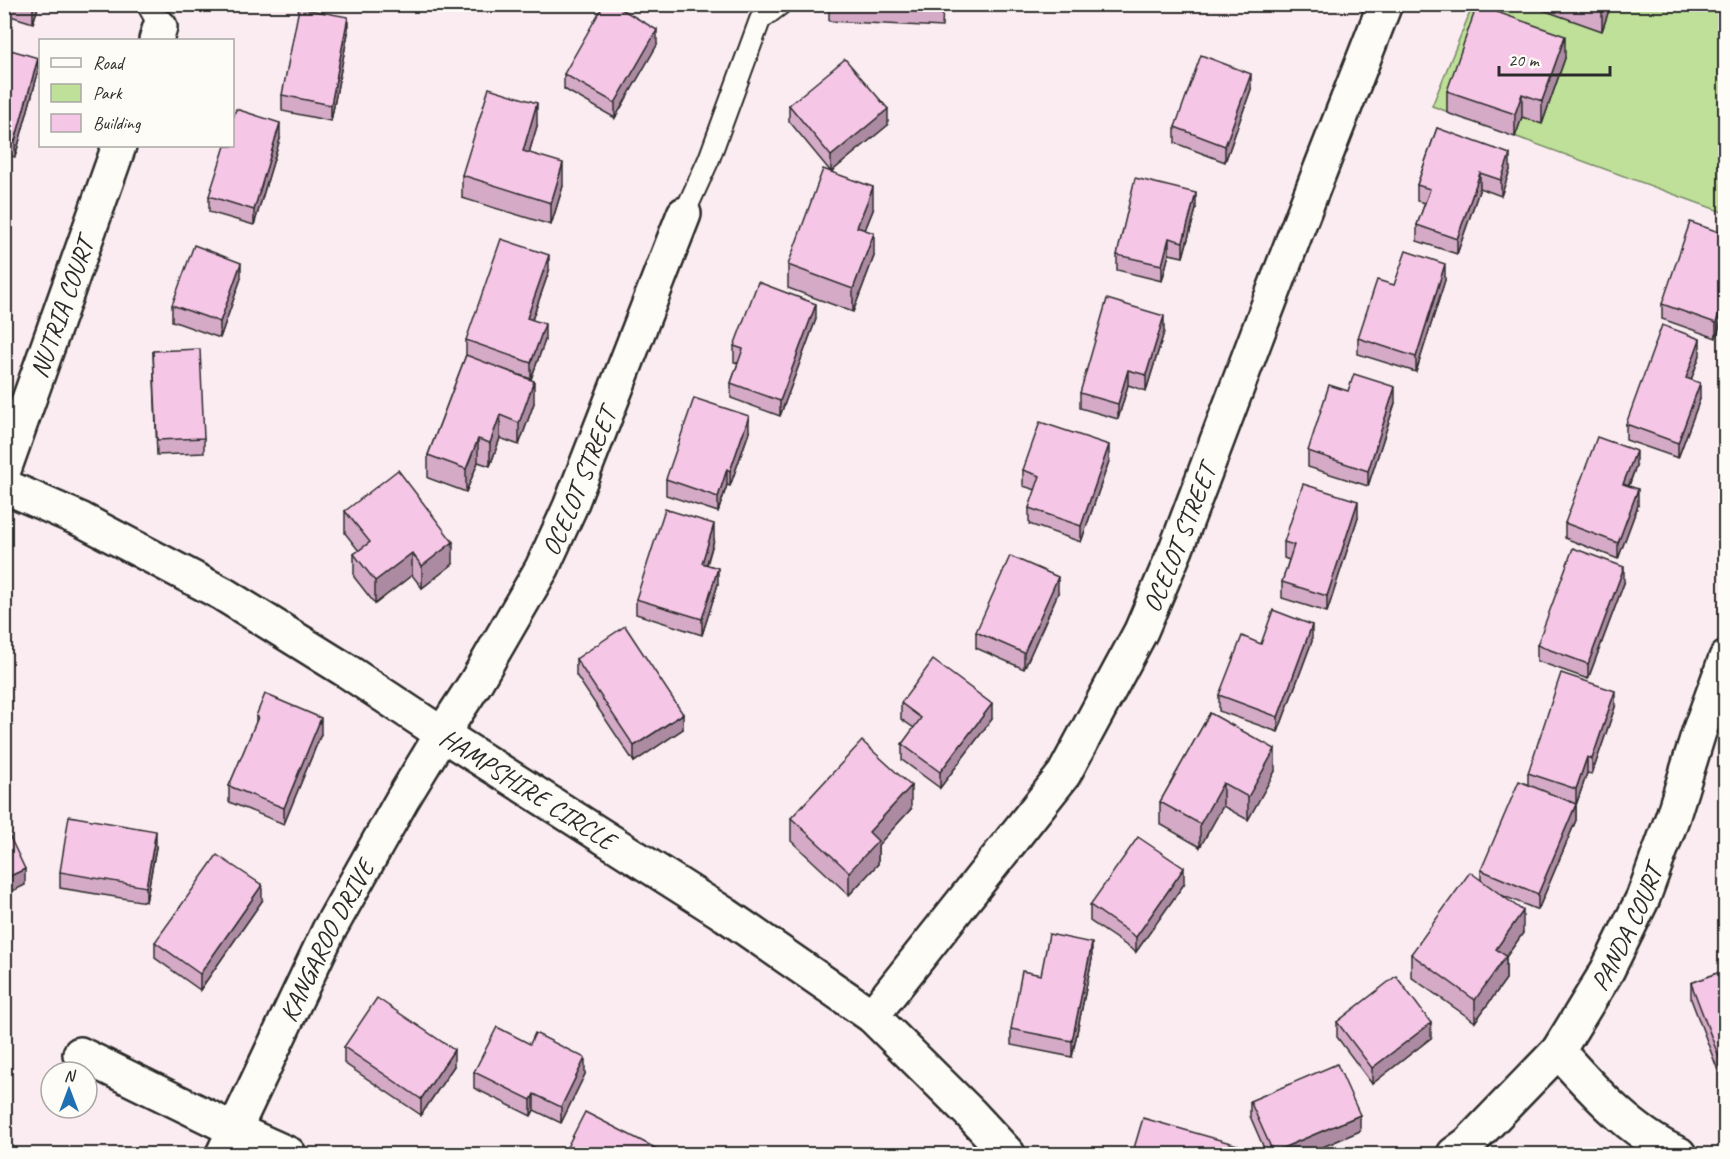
<svg xmlns="http://www.w3.org/2000/svg" width="1730" height="1159" font-family="Caveat,sans-serif">
<style>
.green{fill:#bee099;stroke:#748662;stroke-width:1.5}
.lines{fill:none;stroke-linecap:round;stroke-linejoin:round}
.lane-casing{stroke:#2b2b2b;stroke-width:24}
.street-casing{stroke:#2b2b2b;stroke-width:38}
.lane{stroke:#fdfcf7;stroke-width:20}
.street{stroke:#fdfcf7;stroke-width:33}
.wall{fill:#d4aac7;stroke:#2b2b2b;stroke-width:1.5}
.shaded-wall{fill:#ac8ba2;stroke:#2b2b2b;stroke-width:1.5}
.building{fill:#f6c6e7;stroke:#2b2b2b;stroke-width:1.5}
.labels{text-anchor:middle;dominant-baseline:central;stroke-width:6;stroke-linejoin:round;paint-order:stroke}
.street-label{font-size:26px;fill:#2b2b2b;stroke:#fdfcf7}
</style>
<rect width="100%" height="100%" fill="#fbecf2"/>
<filter id="ink" filterUnits="userSpaceOnUse"><feTurbulence type="fractalNoise" baseFrequency=".0167" numOctaves="2"/><feDisplacementMap in="SourceGraphic" scale="12" xChannelSelector="R" yChannelSelector="G"/><feConvolveMatrix kernelMatrix="1 2 1 2 8 2 1 2 1" color-interpolation-filters="sRGB"/></filter>
<g filter="url(#ink)">
<polygon class="green" points="1473,5 1725,5 1725,213 1432,106"/>
<g class="lines">
<g class="lane-casing">
<g id="lane">
<polyline points="147,4 160,27"/>
<polyline points="684,214 709,159 760,20 781,4"/>
</g>
</g>
<g class="street-casing">
<g id="street">
<polyline points="156,40 160,27"/>
<path id="s1" d="M4,470L119,146"/>
<path id="s2" d="M4,486L82,520L223,594L347,671L442,734L726,915L872,1016L970,1113L1008,1154"/>
<path id="s3" d="M872,1016L1064,774L1141,631L1176,549L1296,232L1385,4"/>
<path d="M1558,1051C1592,1089 1632,1134 1679,1154"/>
<polyline points="80,1054 233,1129 289,1154"/>
<path id="s4" d="M223,1154L329,930L402,800L442,734L476,682L542,568L570,507L684,214"/>
<path id="s5" d="M1454,1154L1469,1143L1558,1051L1607,971L1643,898L1673,816L1699,732L1726,658"/>
</g>
</g>
<use href="#lane" class="lane"/>
<use href="#street" class="street"/>
</g>
<g class="wall">
<polygon points="4,4 39,4 33,23 4,14"/>
<polygon points="829,4 943,4 942,27 829,21"/>
<polygon points="1526,4 1611,4 1602,31"/>
<polygon points="348,33 331,121 282,111 282,95"/>
<polygon points="657,45 615,118 564,89 564,74"/>
<polygon points="4,48 38,73 15,157 4,154"/>
<polygon points="1565,58 1542,124 1522,117 1515,137 1447,113 1447,91"/>
<polygon points="1251,89 1225,162 1175,143 1175,127"/>
<polygon points="789,105 888,125 831,172 789,121"/>
<polygon points="537,126 529,153 563,186 551,225 462,198 462,175"/>
<polygon points="1437,128 1510,170 1501,196 1480,188 1457,254 1417,241 1417,225 1425,203 1417,201 1417,185"/>
<polygon points="280,139 254,225 209,212 209,196"/>
<polygon points="1196,209 1183,257 1169,254 1162,281 1117,270 1117,255"/>
<polygon points="873,210 865,230 874,256 853,312 788,288 788,265"/>
<polygon points="1725,234 1716,338 1662,319 1662,304"/>
<polygon points="549,271 532,320 545,340 531,379 500,368 534,403 519,445 500,438 490,466 478,462 466,492 428,478 428,455 466,355 466,340"/>
<polygon points="241,278 220,338 172,321 172,305"/>
<polygon points="1445,280 1416,372 1358,354 1358,338 1394,285"/>
<polygon points="816,319 780,416 731,398 731,383 738,363 734,362 734,346"/>
<polygon points="1164,332 1146,391 1128,385 1118,419 1080,408 1080,393"/>
<polygon points="153,351 204,438 204,453 157,455"/>
<polygon points="1700,355 1691,380 1700,399 1678,458 1626,440 1626,424"/>
<polygon points="1348,391 1395,403 1368,486 1308,467 1308,451"/>
<polygon points="749,432 730,486 727,485 718,512 666,495 666,479"/>
<polygon points="1109,461 1081,542 1029,524 1029,508 1036,490 1023,486 1023,470"/>
<polygon points="1636,466 1629,486 1638,505 1618,559 1565,538 1565,523"/>
<polygon points="345,511 453,564 422,588 412,575 375,604 354,577 354,554 359,551 345,533"/>
<polygon points="1358,517 1327,612 1282,598 1282,582 1289,560 1284,558 1284,542"/>
<polygon points="714,540 707,565 718,584 702,635 636,614 636,599"/>
<polygon points="1624,583 1588,679 1537,661 1537,645"/>
<polygon points="1058,593 1024,669 976,648 976,632"/>
<polygon points="1312,641 1278,732 1219,711 1219,695 1261,644"/>
<polygon points="576,659 683,729 634,762 576,675"/>
<polygon points="901,703 992,719 940,788 902,760 902,744 914,728 901,719"/>
<polygon points="1615,707 1592,774 1587,773 1576,805 1576,820 1538,910 1499,894 1523,933 1506,957 1506,979 1475,1022 1411,977 1411,954 1481,880 1481,870 1528,785 1528,773"/>
<polygon points="1210,713 1275,771 1248,820 1223,806 1200,847 1160,824 1160,802"/>
<polygon points="256,716 321,734 284,824 229,802 229,786 256,723"/>
<polygon points="911,809 878,845 878,864 849,895 791,841 791,818"/>
<polygon points="156,847 146,902 60,888 60,872"/>
<polygon points="1184,884 1136,952 1090,921 1090,905"/>
<polygon points="262,901 200,990 155,958 155,942"/>
<polygon points="1092,959 1072,1057 1011,1045 1011,1029"/>
<polygon points="1725,970 1725,1089 1691,999 1691,983"/>
<polygon points="1337,1022 1431,1038 1372,1084 1337,1037"/>
<polygon points="344,1047 454,1066 421,1115 344,1063"/>
<polygon points="474,1072 585,1074 561,1123 534,1110 531,1116 474,1088"/>
<polygon points="1250,1101 1360,1131 1304,1155 1267,1155 1250,1116"/>
</g>
<g class="shaded-wall">
<polygon points="34,4 39,4 33,23 33,7"/>
<polygon points="1603,4 1611,4 1602,31 1602,8"/>
<polygon points="348,17 348,33 331,121 331,105"/>
<polygon points="657,30 657,45 615,118 615,103"/>
<polygon points="1565,36 1565,58 1542,124 1542,101"/>
<polygon points="38,58 38,73 15,157 15,141"/>
<polygon points="1251,74 1251,89 1225,162 1225,146"/>
<polygon points="1522,94 1522,117 1515,137 1515,114"/>
<polygon points="537,103 537,126 523,173 523,151"/>
<polygon points="888,109 888,125 831,172 831,156"/>
<polygon points="280,123 280,139 254,225 254,210"/>
<polygon points="1510,154 1510,170 1501,196 1501,180"/>
<polygon points="563,163 563,186 551,225 551,203"/>
<polygon points="1480,173 1480,188 1457,254 1457,239"/>
<polygon points="873,187 873,210 857,249 857,227"/>
<polygon points="1196,193 1196,209 1183,257 1183,242"/>
<polygon points="874,233 874,256 853,312 853,289"/>
<polygon points="1169,238 1169,254 1162,281 1162,265"/>
<polygon points="549,255 549,271 527,334 527,318"/>
<polygon points="241,263 241,278 220,338 220,322"/>
<polygon points="1445,264 1445,280 1416,372 1416,357"/>
<polygon points="1725,294 1725,310 1716,338 1716,323"/>
<polygon points="816,304 816,319 780,416 780,401"/>
<polygon points="1164,316 1164,332 1146,391 1146,375"/>
<polygon points="545,324 545,340 531,379 531,363"/>
<polygon points="1700,339 1700,355 1686,394 1686,378"/>
<polygon points="1128,370 1128,385 1118,419 1118,404"/>
<polygon points="534,381 534,403 519,445 519,423"/>
<polygon points="1700,383 1700,399 1678,458 1678,443"/>
<polygon points="1395,387 1395,403 1368,486 1368,471"/>
<polygon points="500,415 500,438 490,466 490,443"/>
<polygon points="749,416 749,432 730,486 730,471"/>
<polygon points="478,439 478,462 466,492 466,469"/>
<polygon points="1109,445 1109,461 1081,542 1081,526"/>
<polygon points="1636,451 1636,466 1623,500 1623,484"/>
<polygon points="727,469 727,485 718,512 718,497"/>
<polygon points="1638,489 1638,505 1618,559 1618,543"/>
<polygon points="1358,501 1358,517 1327,612 1327,596"/>
<polygon points="714,524 714,540 702,579 702,563"/>
<polygon points="453,542 453,564 422,588 422,566"/>
<polygon points="412,553 412,575 375,604 375,581"/>
<polygon points="1624,567 1624,583 1588,679 1588,664"/>
<polygon points="718,568 718,584 702,635 702,619"/>
<polygon points="1058,577 1058,593 1024,669 1024,653"/>
<polygon points="1312,625 1312,641 1278,732 1278,717"/>
<polygon points="1615,691 1615,707 1592,774 1592,759"/>
<polygon points="992,704 992,719 940,788 940,772"/>
<polygon points="683,714 683,729 634,762 634,746"/>
<polygon points="321,718 321,734 284,824 284,808"/>
<polygon points="1275,749 1275,771 1248,820 1248,797"/>
<polygon points="1587,757 1587,773 1576,805 1576,820 1538,910 1538,894 1576,804 1576,789"/>
<polygon points="1223,783 1223,806 1200,847 1200,824"/>
<polygon points="911,786 911,809 878,845 878,864 849,895 849,872 869,832"/>
<polygon points="156,831 156,847 146,902 146,887"/>
<polygon points="1184,868 1184,884 1136,952 1136,937"/>
<polygon points="25,869 25,885 4,895 4,879"/>
<polygon points="262,885 262,901 200,990 200,974"/>
<polygon points="1523,911 1523,933 1506,957 1506,979 1475,1022 1475,1000 1496,949"/>
<polygon points="1092,943 1092,959 1072,1057 1072,1041"/>
<polygon points="1431,1023 1431,1038 1372,1084 1372,1068"/>
<polygon points="454,1050 454,1066 421,1115 421,1099"/>
<polygon points="585,1058 585,1074 561,1123 561,1107"/>
<polygon points="534,1094 534,1110 531,1116 531,1100"/>
<polygon points="1360,1115 1360,1131 1304,1155 1273,1155 1273,1152"/>
</g>
<g class="building">
<polygon points="24,4 34,4 33,7"/>
<polygon points="604,4 613,4 657,30 615,103 564,74"/>
<polygon points="1591,4 1603,4 1602,8"/>
<polygon points="1477,5 1565,36 1542,101 1522,94 1515,114 1447,91"/>
<polygon points="299,8 348,17 331,105 282,95"/>
<polygon points="4,48 38,58 15,141 4,138"/>
<polygon points="1201,55 1251,74 1225,146 1175,127"/>
<polygon points="845,59 888,109 831,156 789,105"/>
<polygon points="489,88 537,103 523,151 563,163 551,203 462,175"/>
<polygon points="236,109 280,123 254,210 209,196 225,146 232,146 232,121"/>
<polygon points="1437,128 1510,154 1501,180 1480,173 1457,239 1417,225 1430,189 1417,185"/>
<polygon points="823,169 873,187 857,227 874,233 853,289 788,265"/>
<polygon points="1135,178 1196,193 1183,242 1169,238 1162,265 1117,255"/>
<polygon points="1690,222 1725,234 1725,294 1716,323 1662,304"/>
<polygon points="501,239 549,255 527,318 545,324 531,363 466,340"/>
<polygon points="194,245 241,263 220,322 172,305"/>
<polygon points="1406,251 1445,264 1416,357 1358,338 1377,280 1394,285"/>
<polygon points="758,282 816,304 780,401 731,383 743,349 734,346"/>
<polygon points="1107,299 1164,316 1146,375 1128,370 1118,404 1080,393"/>
<polygon points="1662,325 1700,339 1686,378 1700,383 1678,443 1626,424"/>
<polygon points="200,349 204,438 157,440 153,351"/>
<polygon points="466,355 534,381 519,423 500,415 490,443 478,439 466,469 428,455"/>
<polygon points="1354,374 1395,387 1368,471 1308,451 1329,385 1348,391"/>
<polygon points="694,398 749,416 730,471 727,469 718,497 666,479"/>
<polygon points="1040,422 1109,445 1081,526 1029,508 1040,476 1023,470"/>
<polygon points="1597,437 1636,451 1623,484 1638,489 1618,543 1565,523"/>
<polygon points="398,470 453,542 422,566 412,553 375,581 354,554 370,542 345,511"/>
<polygon points="1303,484 1358,501 1327,596 1282,582 1294,545 1284,542"/>
<polygon points="665,509 714,524 702,563 718,568 702,619 636,599"/>
<polygon points="1573,548 1624,567 1588,664 1537,645"/>
<polygon points="1010,556 1058,577 1024,653 976,632"/>
<polygon points="1273,610 1312,625 1278,717 1219,695 1242,636 1261,644"/>
<polygon points="625,626 683,714 634,746 576,659"/>
<polygon points="933,660 992,704 940,772 902,744 921,718 901,703"/>
<polygon points="1561,673 1615,691 1592,759 1587,757 1576,789 1528,773"/>
<polygon points="265,694 321,718 284,808 229,786 258,717 256,716"/>
<polygon points="1210,713 1275,749 1248,797 1223,783 1200,824 1160,802"/>
<polygon points="862,741 911,786 869,832 878,841 849,872 791,818"/>
<polygon points="1519,781 1576,804 1538,894 1481,870"/>
<polygon points="69,816 156,831 146,887 60,872"/>
<polygon points="9,835 25,869 4,879 4,837"/>
<polygon points="1138,837 1184,868 1136,937 1090,905"/>
<polygon points="217,855 262,885 200,974 155,942"/>
<polygon points="1470,872 1523,911 1496,949 1506,956 1475,1000 1411,954"/>
<polygon points="1049,934 1092,943 1072,1041 1011,1029 1022,971 1041,975"/>
<polygon points="1725,970 1725,1073 1691,983"/>
<polygon points="1396,976 1431,1023 1372,1068 1337,1022"/>
<polygon points="377,998 454,1050 421,1099 344,1047"/>
<polygon points="497,1027 530,1044 535,1033 585,1058 561,1107 534,1094 531,1100 474,1072"/>
<polygon points="1337,1064 1360,1115 1273,1152 1250,1101"/>
<polygon points="585,1112 669,1155 563,1155"/>
<polygon points="1143,1118 1255,1150 1253,1155 1132,1155"/>
</g>
</g>
<g class="labels">
<g class="street-label">
<text stroke="none"><textPath href="#s1" startOffset="172">NUTRIA COURT</textPath></text>
<text stroke="none"><textPath href="#s4" startOffset="762">OCELOT STREET</textPath></text>
<text stroke="none"><textPath href="#s3" startOffset="572">OCELOT STREET</textPath></text>
<text stroke="none"><textPath href="#s2" startOffset="606">HAMPSHIRE CIRCLE</textPath></text>
<text stroke="none"><textPath href="#s5" startOffset="288">PANDA COURT</textPath></text>
<text stroke="none"><textPath href="#s4" startOffset="237">KANGAROO DRIVE</textPath></text>
</g>
</g>
<rect width="1730" height="1159" fill="none" stroke="#fdfcf7" stroke-width="24"/>
<rect x="12" y="12" width="1706" height="1135" fill="none" stroke="#2b2b2b" stroke-width="2" filter="url(#ink)"/>
<rect x="39" y="39" width="195" height="108" fill="#fdfcf7" stroke="#a9a8a5" stroke-width="1.5"/>
<rect x="51" y="58" width="30" height="9" fill="#fdfcf7" stroke="#a9a8a5" stroke-width="1.5"/>
<text x="93" y="69" font-size="18" fill="#2b2b2b">Road</text>
<rect x="51" y="84" width="30" height="18" fill="#bee099" stroke="#a9a8a5" stroke-width="1.5"/>
<text x="93" y="99" font-size="18" fill="#2b2b2b">Park</text>
<rect x="51" y="114" width="30" height="18" fill="#f6c6e7" stroke="#a9a8a5" stroke-width="1.5"/>
<text x="93" y="129" font-size="18" fill="#2b2b2b">Building</text>
<g transform="translate(69 1090)"><circle r="28" fill="#fdfcf7" stroke="#a9a8a5" stroke-width="1.5"/>
<path d="M0-4.5L10 22L0 15L-10 22Z" fill="#1f6fb2"/>
<text y="-9" font-size="16" font-weight="bold" text-anchor="middle" fill="#2b2b2b">N</text>
</g>
<path d="M1499 66v9h111v-9" fill="none" stroke="#2b2b2b" stroke-width="3"/>
<text x="1508" y="66" font-size="18" fill="#2b2b2b" stroke="#fdfcf7" stroke-width="4.5" paint-order="stroke">20 m</text>
</svg>
